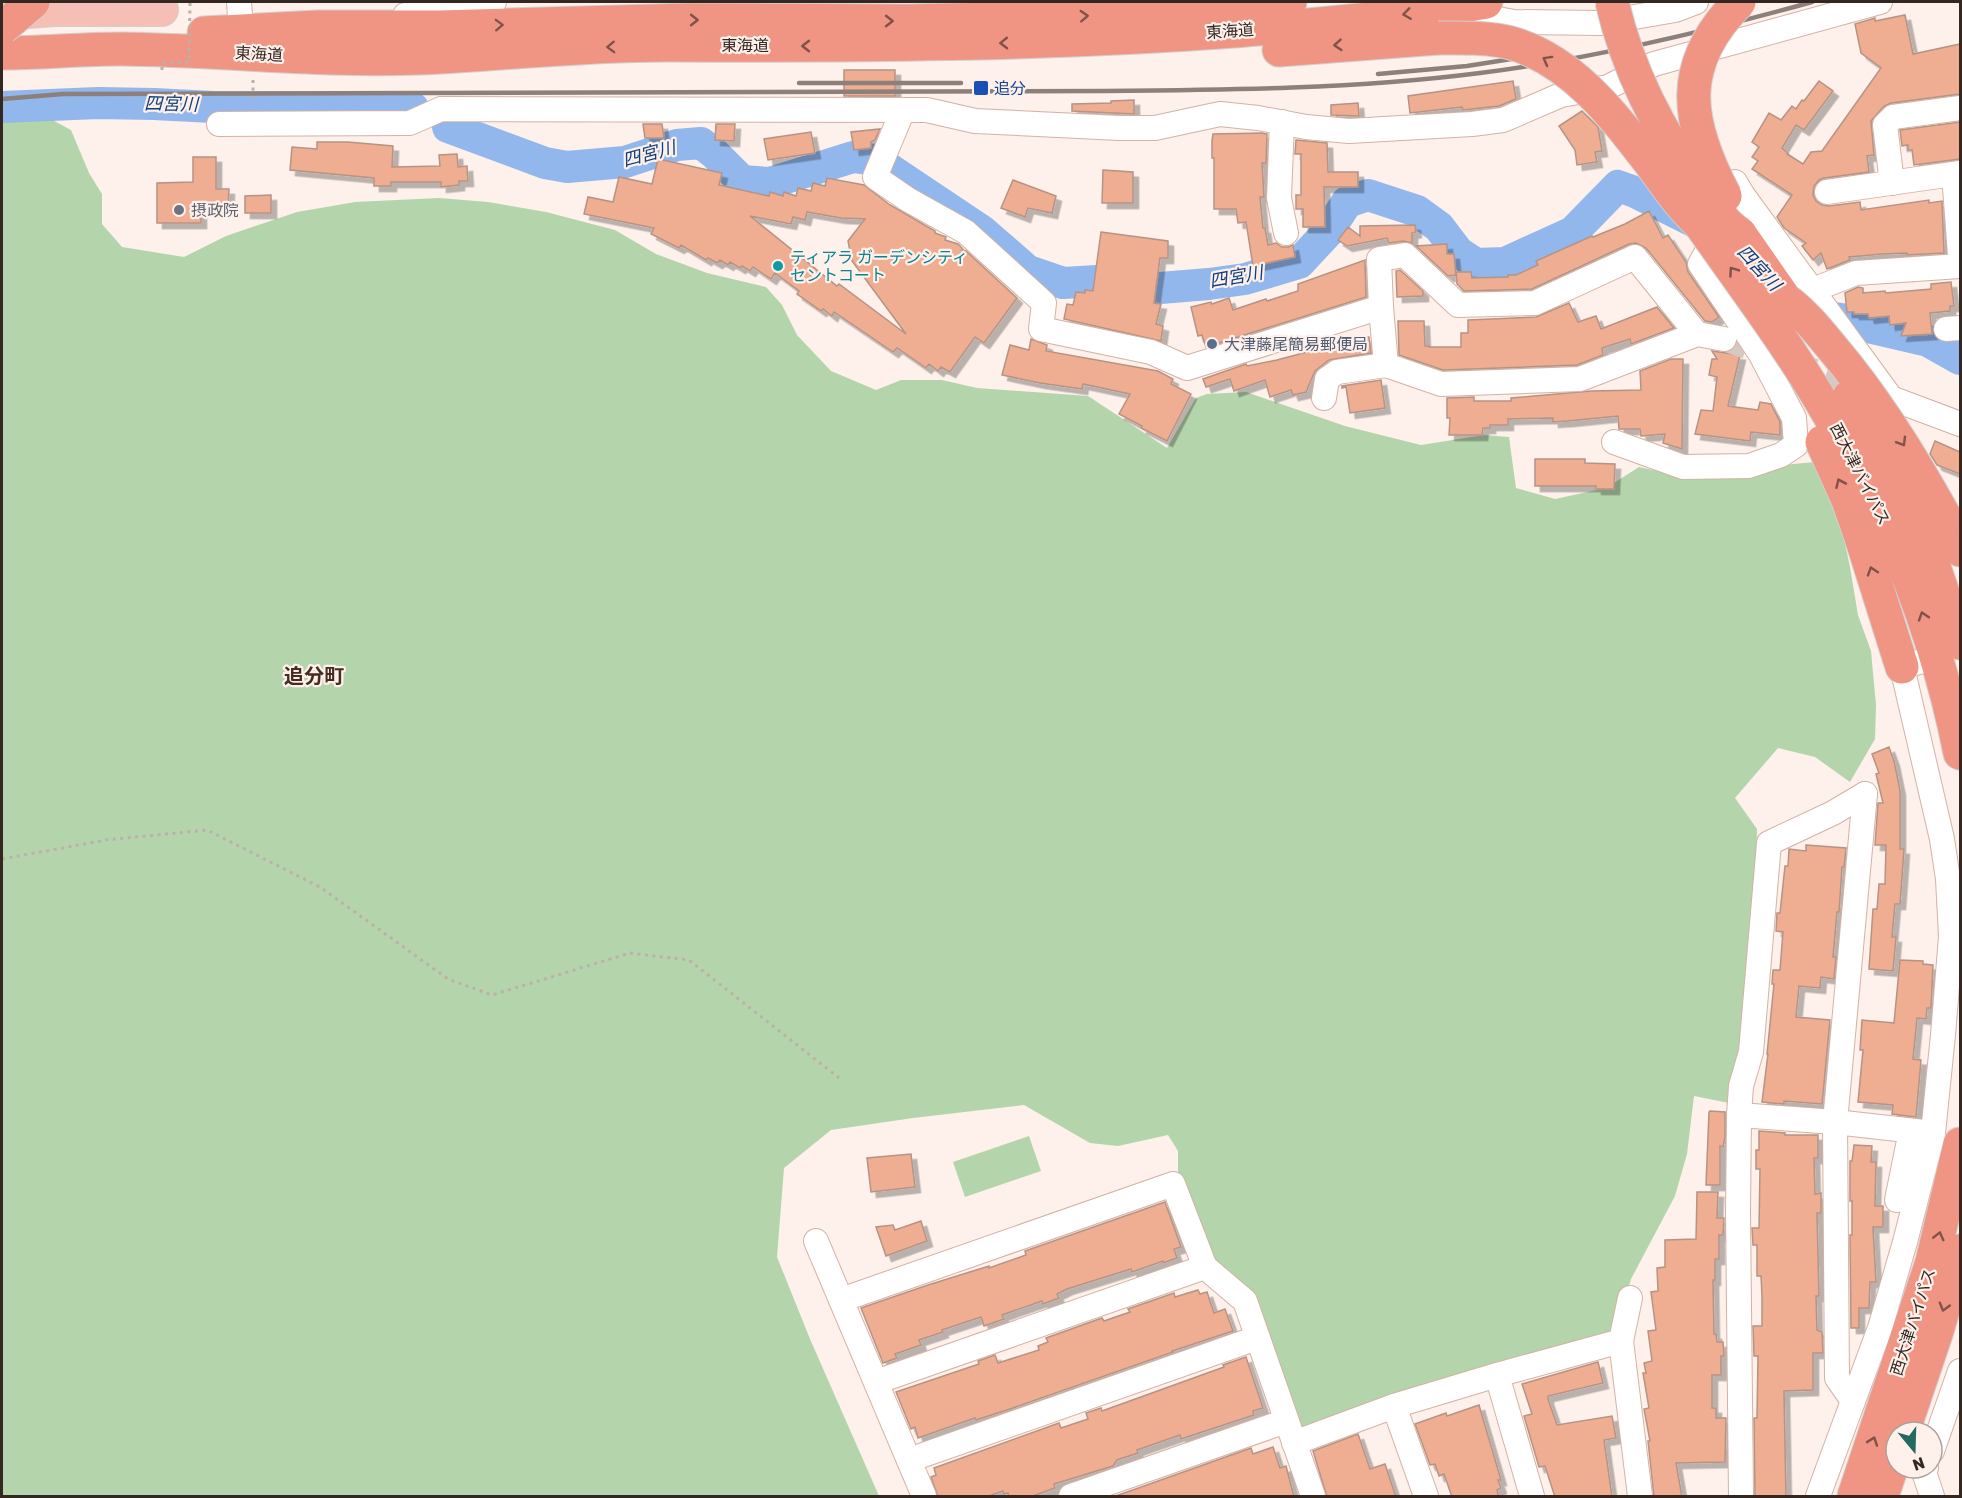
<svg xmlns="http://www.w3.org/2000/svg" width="1962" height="1498" font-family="Rubik,'Noto Sans JP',sans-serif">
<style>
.green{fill:#b4d5ab}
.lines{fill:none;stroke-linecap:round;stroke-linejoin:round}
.river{stroke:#91b7ed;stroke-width:32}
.building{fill:#efad91;stroke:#b59486;stroke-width:1.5;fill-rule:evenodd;filter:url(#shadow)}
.minor-tunnel{stroke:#d6c8c2;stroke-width:24;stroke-dasharray:24 12;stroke-linecap:butt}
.minor-casing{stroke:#d4b2a4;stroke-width:26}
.major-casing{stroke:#d2cfce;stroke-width:34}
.highway-casing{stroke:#d2cfce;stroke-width:35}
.path{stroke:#bdb0aa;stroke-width:3;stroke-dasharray:3 4.5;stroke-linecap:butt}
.minor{stroke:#fff;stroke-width:24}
.major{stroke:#f6bfb5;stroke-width:32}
.highway{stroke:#f09483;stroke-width:33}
.rail{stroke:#8d807a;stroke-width:4.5}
.highway-bridge-casing{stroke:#d2cfce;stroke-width:35;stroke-linecap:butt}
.path-bridge{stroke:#bdb0aa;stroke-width:3;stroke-dasharray:3 4.5;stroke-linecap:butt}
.highway-bridge{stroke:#f09483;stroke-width:33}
.oneway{stroke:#7f5348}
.transit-dot{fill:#1a4fb4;stroke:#fef0ea;stroke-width:2}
.worship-dot{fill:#6b7280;stroke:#fef0ea;stroke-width:2}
.culture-dot{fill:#0f9aa8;stroke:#fef0ea;stroke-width:2}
.service-dot{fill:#5c6f8a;stroke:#fef0ea;stroke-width:2}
.labels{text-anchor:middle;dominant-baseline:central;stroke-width:4.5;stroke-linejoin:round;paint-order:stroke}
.street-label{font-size:16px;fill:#342721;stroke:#fef0ea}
.transit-label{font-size:16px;fill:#164399;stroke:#fef0ea;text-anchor:start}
.worship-label{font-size:16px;fill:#5b616d;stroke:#fef0ea;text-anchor:start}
.culture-label{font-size:16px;fill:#0d838f;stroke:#fef0ea;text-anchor:start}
.service-label{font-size:16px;fill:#4e5e75;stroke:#fef0ea;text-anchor:start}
.water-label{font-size:18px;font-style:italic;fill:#0f3f7e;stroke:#fef0ea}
.quarter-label{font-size:20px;font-weight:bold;fill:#462b20;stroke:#fef0ea}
</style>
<defs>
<filter id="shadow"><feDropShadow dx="5.5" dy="5.5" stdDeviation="0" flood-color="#0004"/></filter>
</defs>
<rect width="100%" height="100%" fill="#fef0ea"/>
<g class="green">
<polygon points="2,114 43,115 71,130 89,173 102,194 102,224 122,247 184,257 226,236 297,212 355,202 439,198 488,202 546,212 615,230 656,254 707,273 766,287 782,305 797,335 831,371 876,390 901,380 942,380 977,388 1088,396 1167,448 1196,398 1207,394 1246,392 1345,426 1421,445 1484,435 1509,437 1516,488 1555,499 1606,488 1639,467 1676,475 1815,462 1835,496 1850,567 1858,615 1871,651 1876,705 1875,739 1850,782 1815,757 1778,748 1735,798 1757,829 1754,959 1747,1024 1729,1103 1694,1096 1687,1154 1675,1196 1631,1279 1615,1334 1304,1429 1290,1417 1263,1336 1207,1262 1178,1174 1178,1151 1168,1135 1118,1146 1090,1143 1024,1105 913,1118 831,1130 784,1168 777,1257 810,1339 879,1496 2,1496"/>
<polygon points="1029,1136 1041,1171 965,1197 953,1162"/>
</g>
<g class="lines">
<g class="river">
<polyline points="2,107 98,103 154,104 213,107 413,108"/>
<polyline points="448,127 545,163 567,167 625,162 677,145 701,143 715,154 742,181 770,183 853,157 876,160 982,231 1028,271 1063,283 1097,281 1148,289 1209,284 1245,279 1299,263 1327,233 1347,202 1368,195 1417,211 1439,227 1458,252 1476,264 1505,263 1573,232 1618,186 1635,192 1699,224"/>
<polyline points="1808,312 1815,315 1848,320 1872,328 1928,341 1960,359"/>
</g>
</g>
<g class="building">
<polygon points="1905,15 1913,54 1960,44 1960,94 1891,103 1884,106 1871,121 1874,155 1867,156 1869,172 1824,178 1819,180 1814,186 1813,195 1816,201 1822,205 1829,206 1860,202 1861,210 1929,200 1929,203 1942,201 1944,253 1907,255 1907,253 1882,254 1849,257 1850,260 1827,269 1821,253 1813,260 1802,246 1806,243 1784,228 1777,217 1792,195 1752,169 1758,161 1752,157 1759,147 1752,142 1769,113 1781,120 1792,106 1796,109 1802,100 1804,101 1819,81 1833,91 1804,130 1796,125 1782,148 1788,153 1787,154 1803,164 1811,152 1822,151 1881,68 1861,53 1855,24 1875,18 1875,21"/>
<rect x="844" y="70" width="51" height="26"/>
<polygon points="1513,81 1516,99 1499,106 1463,110 1462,107 1410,113 1408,96"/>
<polygon points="1134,100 1134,114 1072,111 1072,104 1111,103 1111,101"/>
<polygon points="1358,103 1359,116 1331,115 1331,105"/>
<polygon points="1582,111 1598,127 1602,151 1595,152 1597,162 1577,165 1575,150 1559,126"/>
<polygon points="1960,122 1960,159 1914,165 1912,150 1908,150 1908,145 1902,146 1900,130"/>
<polygon points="643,124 662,124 664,138 645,138"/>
<polygon points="716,124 735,124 734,141 715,140"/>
<polygon points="880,129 875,140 871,142 871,148 854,150 851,132"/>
<polygon points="811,132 815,153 768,160 764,139"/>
<polygon points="1262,133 1267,134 1266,163 1262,163 1264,197 1260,197 1263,228 1265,228 1268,245 1276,243 1282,247 1288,247 1293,245 1295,257 1253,266 1246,222 1238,223 1236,209 1214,209 1214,158 1212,158 1212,141 1213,134"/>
<polygon points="1296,140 1327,143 1328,172 1358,172 1358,187 1324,187 1325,227 1303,227 1303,209 1296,209 1296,195 1301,195 1301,154 1295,154"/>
<polygon points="317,142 348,142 393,146 392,167 440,166 439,155 457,154 458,167 467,166 468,181 459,181 459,185 441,187 441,182 391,182 391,186 374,186 374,178 290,170 292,147 317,149"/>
<polygon points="193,157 216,157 216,189 229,189 228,209 201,209 201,223 157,223 157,183 193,182"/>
<path d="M658,159L722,173L719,185L769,196L770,192L783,196L784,192L796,196L798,188L811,191L813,183L825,186L827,178L864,185L890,205L935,231V233L946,237L945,240L958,244L962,248V250L966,251L1017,298L984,343L975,337L950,372L941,367L938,371L929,364L926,368L897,348L893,352L834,312L832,316L823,309L821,311L797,294L799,291L775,273L771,279L753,267L750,271L742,266L740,268L730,262L728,265L720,260L717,263L708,258L706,260L681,245L679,248L651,234L654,228L584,214L588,197L613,202L619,177L652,184ZM807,212L841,218L865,219L848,241L852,261L906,334L839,284L837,286L750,216L791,224L793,217L805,220Z"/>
<polygon points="1103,170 1133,172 1133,203 1102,203"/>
<polygon points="1013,180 1056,196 1052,213 1028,208 1025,217 1001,208"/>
<polygon points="271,195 271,213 245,213 245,196"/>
<polygon points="1649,211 1663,238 1668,235 1686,262 1688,272 1719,317 1712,322 1705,321 1646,248 1636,243 1629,244 1532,289 1464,291 1457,284 1456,272 1471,272 1472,278 1508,277 1508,275 1516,275 1538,265 1536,261 1592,236 1593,237 1625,224"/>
<polygon points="1415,225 1416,232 1412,233 1412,243 1403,241 1389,243 1387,238 1347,246 1338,240 1348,227 1360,236 1360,226"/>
<polygon points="1101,232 1168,241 1168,258 1160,258 1154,303 1161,304 1156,324 1163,326 1161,341 1064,319 1067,304 1073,305 1076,292 1085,293 1085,290 1093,291"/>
<polygon points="1447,244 1447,254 1454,254 1456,275 1448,276 1416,246"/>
<polygon points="1365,260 1366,297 1206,347 1202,335 1198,336 1191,307 1211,302 1212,304 1229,298 1233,310 1266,299 1267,301 1298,291 1298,284"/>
<polygon points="1400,270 1423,291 1423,296 1397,297 1396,271"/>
<polygon points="1951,282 1954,306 1950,306 1950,311 1930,313 1932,334 1901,336 1906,323 1890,325 1889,316 1869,318 1868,314 1854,314 1854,312 1847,312 1845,293 1858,287 1863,288 1863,293 1885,291 1886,293 1931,289 1931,284"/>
<polygon points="1569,303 1578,322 1596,316 1601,329 1657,307 1674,328 1631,344 1630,339 1602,348 1603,355 1577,365 1443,370 1399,355 1398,321 1424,321 1425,346 1429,346 1429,347 1461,347 1461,333 1468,333 1468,320 1536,317"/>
<polygon points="1369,337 1371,353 1329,360 1315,371 1306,392 1293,395 1291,390 1270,397 1265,380 1234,391 1230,379 1206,387 1203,379 1246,364 1247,366 1277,360 1352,340 1352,338"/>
<polygon points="1031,339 1047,345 1046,351 1158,371 1173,379 1171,384 1191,394 1167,441 1141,428 1142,426 1119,414 1130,394 1083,384 1082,389 1040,383 1002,375 1010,345 1029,350"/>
<polygon points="1712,351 1740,355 1728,406 1758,410 1760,402 1771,404 1780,422 1780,435 1751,432 1750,441 1695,434 1701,410 1713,411 1717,377 1709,375 1712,359 1717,359"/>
<polygon points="1671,359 1683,359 1682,449 1663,443 1665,434 1641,436 1640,429 1619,429 1618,416 1568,421 1553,422 1553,418 1508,419 1508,425 1490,425 1490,428 1483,428 1482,435 1449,435 1450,418 1447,418 1447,398 1474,397 1474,401 1511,401 1511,398 1591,391 1641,390 1640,371"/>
<polygon points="1381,380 1385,408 1350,413 1346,387 1342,388 1342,386"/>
<polygon points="1935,441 1960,452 1960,474 1937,465 1930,454"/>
<polygon points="1535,459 1585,459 1585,463 1615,464 1614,489 1596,489 1596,486 1535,486"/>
<polygon points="1889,747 1894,761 1900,790 1900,849 1904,849 1900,904 1895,904 1892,937 1896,937 1893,971 1869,969 1873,909 1877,909 1879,884 1885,884 1886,845 1875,845 1878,803 1883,803 1876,774 1879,773 1872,754"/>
<polygon points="1806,845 1846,848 1844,867 1842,867 1839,912 1837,912 1833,957 1836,957 1834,979 1821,977 1820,988 1799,986 1796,1017 1830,1020 1822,1104 1784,1101 1784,1104 1762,1102 1768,1054 1767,1054 1774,984 1772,984 1773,970 1780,970 1783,932 1776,931 1777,913 1780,913 1785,866 1788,866 1789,849 1806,851"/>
<polygon points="1900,960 1923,961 1923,964 1933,965 1931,1008 1927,1008 1926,1019 1917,1018 1913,1059 1921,1060 1916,1117 1892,1114 1893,1105 1858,1102 1863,1050 1860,1050 1862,1020 1894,1023"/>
<polygon points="1710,1111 1725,1112 1725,1137 1723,1147 1720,1146 1720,1185 1706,1185 1709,1112"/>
<polygon points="1759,1131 1785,1133 1785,1135 1818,1135 1818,1158 1814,1158 1815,1194 1821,1193 1821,1213 1817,1213 1819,1296 1816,1296 1817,1330 1822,1332 1823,1353 1813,1353 1813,1390 1784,1391 1786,1497 1755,1497 1754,1418 1757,1418 1758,1356 1754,1356 1753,1326 1762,1326 1762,1296 1761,1276 1757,1276 1757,1245 1753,1245 1752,1228 1759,1228 1760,1169 1756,1169 1756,1150 1759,1150"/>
<polygon points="1854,1145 1872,1146 1871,1162 1876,1162 1875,1206 1883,1206 1883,1227 1873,1227 1876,1282 1870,1282 1869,1308 1859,1308 1859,1328 1851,1328 1850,1235 1852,1235 1852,1201 1850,1201 1850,1161 1852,1161"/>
<polygon points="911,1154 915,1187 871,1192 867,1158"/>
<polygon points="1697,1192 1718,1192 1717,1218 1724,1218 1723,1235 1719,1235 1719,1259 1715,1259 1715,1280 1713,1280 1714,1334 1716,1334 1717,1342 1723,1342 1724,1356 1721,1356 1721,1375 1712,1375 1712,1408 1716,1408 1716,1418 1726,1418 1725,1462 1676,1463 1682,1497 1654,1497 1648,1441 1650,1441 1644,1409 1649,1408 1643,1373 1646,1373 1644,1363 1652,1361 1648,1331 1656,1330 1651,1292 1658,1291 1657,1268 1665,1267 1665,1240 1696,1239"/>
<polygon points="1165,1202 1181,1247 1174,1249 1177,1258 1163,1263 1163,1261 1132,1272 1131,1269 1067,1289 1057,1294 1059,1298 1043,1304 1042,1301 1002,1315 1004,1319 984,1326 981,1317 942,1330 943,1332 919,1340 921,1345 895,1354 897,1358 883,1363 861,1308 928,1285 989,1266 989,1268 1026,1255 1025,1251"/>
<polygon points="921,1221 927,1241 886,1256 876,1227 893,1225 895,1230"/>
<polygon points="1198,1290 1200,1294 1207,1292 1214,1313 1225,1309 1233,1331 1172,1351 1173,1352 1007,1410 976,1420 975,1418 918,1438 915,1427 911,1429 896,1392 979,1364 978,1361 995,1355 998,1363 1039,1350 1038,1346 1048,1342 1046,1338 1102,1318 1104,1321 1130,1312 1128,1309 1174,1293 1175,1297"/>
<polygon points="1246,1357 1263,1408 1253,1411 1254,1415 1181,1439 1180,1435 1137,1450 1138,1453 1117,1460 1113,1466 1054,1484 1055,1488 1030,1497 1009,1497 1008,1493 1004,1494 1003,1491 986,1497 938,1497 931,1477 936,1475 934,1468 1059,1423 1061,1428 1088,1419 1086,1413 1101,1408 1102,1411 1224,1367 1223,1365"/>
<polygon points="1598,1362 1603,1383 1548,1396 1548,1399 1557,1425 1612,1416 1616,1438 1604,1440 1612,1497 1555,1497 1545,1466 1539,1467 1524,1416 1532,1414 1522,1384"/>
<polygon points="1479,1405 1501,1480 1498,1480 1501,1488 1497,1490 1499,1497 1452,1497 1444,1474 1439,1476 1435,1464 1430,1465 1415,1424 1446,1413 1447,1416"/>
<polygon points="1358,1434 1370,1469 1385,1464 1396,1497 1327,1497 1313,1451"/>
<polygon points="1273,1447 1280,1468 1286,1466 1294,1497 1113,1497 1251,1448 1253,1454"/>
</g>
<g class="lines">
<polyline class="minor-tunnel" points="1724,339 1866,389"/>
<g class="minor-casing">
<g id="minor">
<polyline points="239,2 241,31"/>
<polyline points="1463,6 1487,17 1514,22 1600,23 1675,10 1696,2"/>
<polyline points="405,15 419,14 449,7 494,2"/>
<polyline points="903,110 875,177 907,199 966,232 1044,303 1041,329 1151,352 1187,368 1381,307 1386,365 1441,384 1580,379 1697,334 1724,339"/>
<polyline points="1282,122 1279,198 1286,233"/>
<polyline points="219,124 410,123 441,109 927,110 975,121 1120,128 1155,128 1220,114 1258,118 1306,127 1349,131 1472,124 1503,120 1561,95 1608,87 1654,64 1880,2"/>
<polyline points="1954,174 1960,255"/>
<polyline points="1735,182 1742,194 1891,398"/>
<polyline points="1892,183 1885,125 1893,117 1960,108"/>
<polyline points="1827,192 1960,173"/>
<polyline points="1813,290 1856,273 1960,266"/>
<polyline points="1381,307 1379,259 1405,255 1458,305 1535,303 1635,257 1697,334"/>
<polyline points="1946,329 1960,328"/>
<polyline points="1880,394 1960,424"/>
<polyline points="1324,398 1327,379 1337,372 1386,365"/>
<polyline points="1614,442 1683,467 1749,466 1781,455 1796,445 1794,418 1760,353 1700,264 1723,223 1742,194"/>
<polyline points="1739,1115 1835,1122 1933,1133"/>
<polyline points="1897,1200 1911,1131"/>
<polyline points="816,1241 924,1496"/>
<polyline points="841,1300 1173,1184 1205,1267 1245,1301 1313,1496"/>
<polyline points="1621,1341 1630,1298"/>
<polyline points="1497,1375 1532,1496"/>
<polyline points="876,1382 1205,1267"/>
<polyline points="1853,1401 1837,1378 1835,1122 1865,794"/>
<polyline points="1394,1406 1426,1496"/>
<polyline points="1294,1443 1394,1406 1497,1375 1621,1341 1640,1496"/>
<polyline points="1932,1451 1960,1371"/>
<polyline points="909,1460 1257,1338"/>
<polyline points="1926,1468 1924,1472 1932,1496"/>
<polyline points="1071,1496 1286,1421"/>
<polyline points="1741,1496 1738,1212 1739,1115 1741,1086 1751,1052 1769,843 1833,813 1865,794"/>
<polyline points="1818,1496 1880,1328 1905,1242 1933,1133 1943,1035 1951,937 1948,879 1942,839 1902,667 1922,661"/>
</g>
</g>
<g class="major-casing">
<polyline id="major" points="2,14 54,10 162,10"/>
</g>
<g class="highway-casing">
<g id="highway">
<polyline points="204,33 318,27 440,27 689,20 909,21 1043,18 1176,11 1290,2"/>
<polyline points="1279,50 1438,38"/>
<path d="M2,53C41,53 81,49 121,49C220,50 320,62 420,58C502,54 584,45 666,45C856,46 1044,45 1234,31C1318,24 1403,18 1486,2"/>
<polyline points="1740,234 1786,300"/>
<polyline points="1946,519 1960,550"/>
<polyline points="1918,531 1932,561 1960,643"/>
<path d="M1890,532C1921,603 1945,677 1960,753"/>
<polyline points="1861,537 1902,667"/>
<polyline points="1903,1432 1937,1331 1960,1251"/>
<polyline points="1854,1496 1932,1262 1960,1144"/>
<polyline points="1882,1496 1896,1454"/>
</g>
</g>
<g class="path">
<polyline points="253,80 253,103"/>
<polyline points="2,859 106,840 207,830 320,887 448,979 492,995 630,953 689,960 839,1078"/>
</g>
<use href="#minor" class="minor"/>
<use href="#major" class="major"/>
<use href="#highway" class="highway"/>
<g class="rail">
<polyline points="1378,74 1467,66 1524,57"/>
<polyline points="799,83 961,83"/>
<path d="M2,99L63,94L1104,91C1229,90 1355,89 1480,73C1591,59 1704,32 1812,2"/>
</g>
<g class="highway-bridge-casing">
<g id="highway-bridge">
<path d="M1612,2C1628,71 1661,135 1703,192C1714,208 1724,224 1740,234"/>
<polyline points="2,28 33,2"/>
<path d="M1438,38C1462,38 1488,37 1511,43C1573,61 1614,116 1651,164C1666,185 1681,207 1700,224C1740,281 1783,338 1819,398C1845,441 1869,486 1890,532"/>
<path d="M1725,196C1686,122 1676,65 1739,2"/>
<path d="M1786,300C1805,314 1819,332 1834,350C1878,402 1913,459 1946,519"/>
<polyline points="1849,397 1893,477 1918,531"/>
<polyline points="1822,442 1848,500 1861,537"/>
</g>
</g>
<polyline class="path-bridge" points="162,70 162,63 189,62 190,2"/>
<use href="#highway-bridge" class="highway-bridge"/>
</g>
<defs><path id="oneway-chevron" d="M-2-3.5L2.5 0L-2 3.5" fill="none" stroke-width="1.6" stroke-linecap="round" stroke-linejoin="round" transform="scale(1.5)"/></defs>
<g class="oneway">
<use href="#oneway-chevron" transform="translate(1407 14) rotate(172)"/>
<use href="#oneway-chevron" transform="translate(1084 16) rotate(-3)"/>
<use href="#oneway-chevron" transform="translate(694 20)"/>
<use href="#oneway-chevron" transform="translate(889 21)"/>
<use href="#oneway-chevron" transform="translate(499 25) rotate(-2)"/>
<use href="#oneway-chevron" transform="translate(1004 43) rotate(179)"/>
<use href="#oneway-chevron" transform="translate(1338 45) rotate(176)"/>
<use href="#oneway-chevron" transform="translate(806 46) rotate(-180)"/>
<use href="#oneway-chevron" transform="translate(611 47) rotate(178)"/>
<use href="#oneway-chevron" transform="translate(1547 60) rotate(-151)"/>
<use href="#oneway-chevron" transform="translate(1733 271) rotate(-125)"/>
<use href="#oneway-chevron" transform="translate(1902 442) rotate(59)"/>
<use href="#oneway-chevron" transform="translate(1840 483) rotate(-114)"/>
<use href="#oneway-chevron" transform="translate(1872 571) rotate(-108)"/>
<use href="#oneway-chevron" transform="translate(1923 616) rotate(-108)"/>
<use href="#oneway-chevron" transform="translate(1939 1236) rotate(-76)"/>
<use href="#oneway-chevron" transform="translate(1944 1307) rotate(106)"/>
<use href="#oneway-chevron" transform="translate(1873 1441) rotate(-71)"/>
</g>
<rect class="transit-dot" x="973" y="80" width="16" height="16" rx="3"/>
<circle class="worship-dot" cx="179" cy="210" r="6"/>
<circle class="culture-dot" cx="778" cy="266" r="6"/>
<circle class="service-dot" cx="1212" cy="344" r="6"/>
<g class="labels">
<g class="street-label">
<text transform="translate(1230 31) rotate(-4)">東海道</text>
<text x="745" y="45">東海道</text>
<text transform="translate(259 54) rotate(3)">東海道</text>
<text transform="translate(1860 474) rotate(63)">西大津バイパス</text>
<text transform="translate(1913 1322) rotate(-72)">西大津バイパス</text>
</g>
<g class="transit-label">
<text x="994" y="88">追分</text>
</g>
<g class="worship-label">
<text x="191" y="210">摂政院</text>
</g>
<g class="culture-label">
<text x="790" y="257">ティアラ ガーデンシティ<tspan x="790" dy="18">セントコート</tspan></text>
</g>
<g class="service-label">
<text x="1224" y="344">大津藤尾簡易郵便局</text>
</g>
<g class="water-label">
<text transform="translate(171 104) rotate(1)">四宮川</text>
<text transform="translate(649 154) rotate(-15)">四宮川</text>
<text transform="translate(1759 268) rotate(47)">四宮川</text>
<text transform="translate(1236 277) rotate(-10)">四宮川</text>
</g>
<g class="quarter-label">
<text x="314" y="676">追分町</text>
</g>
</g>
<rect width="1962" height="1498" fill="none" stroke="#342721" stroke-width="6"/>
<g transform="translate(1914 1450) rotate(161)"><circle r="28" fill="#fef0ea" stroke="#ada09a" stroke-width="1.5"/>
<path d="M0-4.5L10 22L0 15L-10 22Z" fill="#23695d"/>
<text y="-9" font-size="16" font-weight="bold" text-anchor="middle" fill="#342721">N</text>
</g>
</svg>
